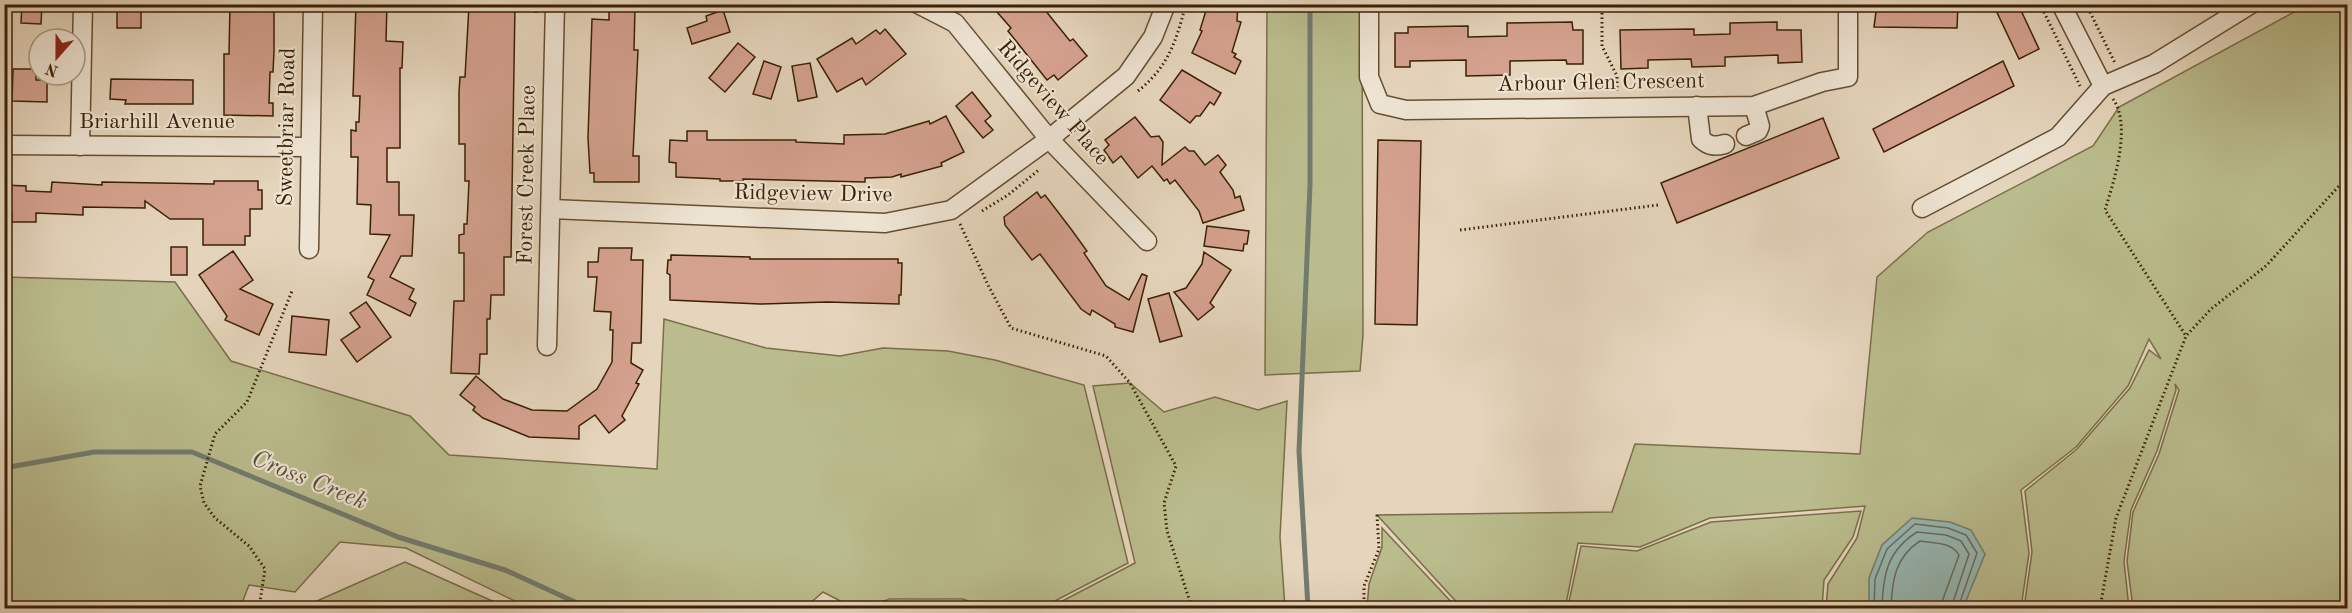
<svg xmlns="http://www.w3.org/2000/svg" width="2352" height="613" font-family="'Old Standard TT',serif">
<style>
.green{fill:#babc8d;stroke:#7a6e48;stroke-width:1.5}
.water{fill:#96b8b4;stroke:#727c6e;stroke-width:1.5}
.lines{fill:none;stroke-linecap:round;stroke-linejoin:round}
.shore{stroke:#686c5c;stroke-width:1.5}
.stream{stroke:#727c6e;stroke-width:5}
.building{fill:#d4a18e;stroke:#3b2104;stroke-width:1.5}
.minor-casing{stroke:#664e32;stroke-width:21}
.path{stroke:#3b2104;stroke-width:3;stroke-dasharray:1.5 3;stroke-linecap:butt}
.minor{stroke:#eee4d3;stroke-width:18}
.labels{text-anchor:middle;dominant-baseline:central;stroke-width:4.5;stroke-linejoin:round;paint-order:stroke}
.street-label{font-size:22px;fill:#3b2104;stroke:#eee4d3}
.water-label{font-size:24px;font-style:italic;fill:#564e39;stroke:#eee4d3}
</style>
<rect width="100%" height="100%" fill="#e5d5bc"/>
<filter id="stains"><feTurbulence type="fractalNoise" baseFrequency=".00333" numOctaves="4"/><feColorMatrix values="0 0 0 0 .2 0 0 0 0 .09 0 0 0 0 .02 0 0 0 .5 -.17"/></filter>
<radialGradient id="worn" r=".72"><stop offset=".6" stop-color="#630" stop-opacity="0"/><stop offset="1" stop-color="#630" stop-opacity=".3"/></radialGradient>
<g class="green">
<polygon points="1267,5 1362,5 1363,335 1360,371 1265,375"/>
<polygon points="2307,5 2347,5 2347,608 2133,608 2127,561 2133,512 2159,454 2179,390 2175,384 2176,390 2157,451 2131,510 2124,561 2129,608 2024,608 2032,552 2025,491 2077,449 2130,388 2149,350 2161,359 2149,339 2128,386 2076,447 2021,490 2029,553 2021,608 1826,608 1828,584 1857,538 1865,506 1710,518 1640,547 1578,543 1566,604 1560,608 1462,608 1377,515 1612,512 1635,444 1860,454 1877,277 1928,232 2093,146 2119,107"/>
<polygon points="5,277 175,282 231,361 410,416 449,455 657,469 664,319 766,348 840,356 883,348 948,351 995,360 1084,385 1128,563 1049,604 1028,608 986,608 963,599 889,599 867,608 854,608 823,592 807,606 809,608 529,608 406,548 340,542 295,592 249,585 240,608 5,608"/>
<polygon points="1130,383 1164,412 1215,397 1258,410 1287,401 1280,537 1285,608 1049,608 1135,563 1093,386"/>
<polygon points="1861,511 1853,537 1824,580 1822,608 1566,608 1568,606 1581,546 1637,551 1711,522"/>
<polygon points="1382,528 1457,608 1367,608 1369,584 1382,547"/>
<polygon points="405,562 508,608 301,608"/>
</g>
<polygon class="water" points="1912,518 1950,522 1971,530 1985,554 1963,608 1869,608 1869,578 1882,545"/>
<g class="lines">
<g class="shore">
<polyline points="1874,608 1875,579 1887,549 1915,524 1948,528 1966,535 1977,553 1958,608"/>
<path d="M1882,608C1883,575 1887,551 1917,532L1946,535L1961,541L1969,554L1951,608"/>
<path d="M1891,608C1892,581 1895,557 1920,541C1934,543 1952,542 1959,555L1943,599L1942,608"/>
</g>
<g class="stream">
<polyline points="4,468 94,452 192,452 398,537 505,570 588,608"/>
<polyline points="1308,608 1299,451 1310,185 1310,4"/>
</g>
</g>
<g class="building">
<polygon points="22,4 42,4 41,24 21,23"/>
<rect x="117" y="4" width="24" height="24"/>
<polygon points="230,4 274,4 274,51 273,72 270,72 269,103 273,103 273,116 224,115 224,54 229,54"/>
<polygon points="356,4 387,4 386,41 403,42 402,68 400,68 400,148 387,148 387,182 399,182 399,215 414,215 412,256 401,256 390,277 414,289 409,299 416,303 410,316 367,295 374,280 368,277 390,235 370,234 371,205 357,204 358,157 351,157 351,130 356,131 356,122 359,122 360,96 353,96"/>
<polygon points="515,4 511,257 504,257 504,295 491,295 490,319 487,319 487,354 480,354 479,374 451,373 454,301 464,301 464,253 459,253 459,235 464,234 464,224 467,224 469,181 465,181 465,144 459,144 459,92 460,77 465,77 469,5"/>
<polygon points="990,4 1046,4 1045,10 1070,41 1073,39 1087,56 1058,80 1054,75 1047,80 1008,31 1011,28"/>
<polygon points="1208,4 1238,4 1237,21 1241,22 1232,52 1236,54 1234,57 1241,61 1235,74 1192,53 1202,31 1200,30"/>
<polygon points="1877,4 1958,4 1957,28 1874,27"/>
<polygon points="1993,4 2018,4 2039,49 2019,59"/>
<polygon points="609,7 635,8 634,50 638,50 633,156 639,156 639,182 594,182 594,173 590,173 588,138 592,19 609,20"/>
<polygon points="723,10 730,32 692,44 687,28 707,21 706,16"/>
<polygon points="1572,22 1573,30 1583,30 1583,64 1567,64 1566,60 1510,61 1510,75 1466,76 1466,60 1410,61 1410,67 1395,67 1395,33 1408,33 1408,27 1468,26 1468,37 1507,36 1507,23"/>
<polygon points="1777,22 1777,30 1801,30 1802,62 1778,63 1778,55 1725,57 1725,66 1692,67 1691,59 1648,60 1648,68 1621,69 1620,30 1694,29 1694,35 1730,34 1730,23"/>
<polygon points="885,29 906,54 866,85 862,78 837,92 817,59 852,38 856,44 876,30 880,34"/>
<polygon points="738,43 755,57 725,92 709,78"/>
<polygon points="764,61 781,67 771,99 753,94"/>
<polygon points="2003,61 2014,86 1884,152 1873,129"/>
<polygon points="810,63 817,97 798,101 792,66"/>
<polygon points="13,69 36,69 36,80 47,80 47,102 12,101"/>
<polygon points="1182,70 1221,93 1214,105 1210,102 1200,116 1196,116 1190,123 1160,100"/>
<polygon points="111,79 193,80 193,104 125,104 126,100 110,99"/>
<polygon points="972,92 991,116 985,121 993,130 983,138 956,106"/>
<polygon points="946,116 964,152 941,163 942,166 901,177 901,174 892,177 865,178 865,182 743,179 743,181 720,181 720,179 676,177 676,163 669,162 670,140 687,141 687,131 707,131 707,140 796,140 796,142 844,144 844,135 885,134 929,121 930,124"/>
<polygon points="1135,117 1151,137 1159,136 1163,142 1162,165 1185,147 1189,151 1194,151 1205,165 1218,155 1226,165 1220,172 1233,190 1235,198 1240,196 1244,210 1203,223 1199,211 1175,180 1170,184 1167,179 1164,181 1152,166 1138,178 1121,156 1113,163 1104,150 1109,145 1105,140"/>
<polygon points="1823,118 1839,158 1677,223 1661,183"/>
<polygon points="1378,140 1421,141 1417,325 1375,324"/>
<polygon points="214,181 258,181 258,190 262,190 262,209 250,209 250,236 245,236 245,245 203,245 203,219 170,219 145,201 145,208 83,207 83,215 36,213 36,222 12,222 12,213 4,213 4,185 26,186 26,191 51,192 52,182 102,185 102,182 214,184"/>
<polygon points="1037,192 1041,198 1045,195 1071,229 1087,251 1084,253 1106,286 1129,300 1142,274 1147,276 1133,332 1115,327 1115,324 1092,310 1090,315 1081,309 1040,254 1032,260 1005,225 1004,217"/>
<polygon points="1207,226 1249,231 1247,244 1244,244 1243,251 1204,246"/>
<rect x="171" y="247" width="16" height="28"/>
<polygon points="599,248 632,248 631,260 643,260 641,343 632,343 631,363 643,370 636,383 639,384 622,416 625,420 609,433 595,415 579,426 579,439 529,437 483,418 473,410 475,407 460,395 476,376 503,399 532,410 567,411 597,389 612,362 613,330 610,330 611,312 594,311 597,277 588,277 588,262 598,262"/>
<polygon points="233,251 253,280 240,289 273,304 259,335 225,320 227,316 199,275"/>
<polygon points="1204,252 1231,270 1210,303 1214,307 1198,320 1174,292 1186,288 1202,264"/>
<polygon points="671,255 750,257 750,259 898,259 898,263 902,263 901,295 899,295 899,304 827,302 760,304 670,300 670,275 667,273 668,260 671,260"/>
<polygon points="1169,293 1182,336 1160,342 1148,299"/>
<polygon points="366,302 391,337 357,362 341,340 360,327 350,313"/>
<polygon points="292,316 329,320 326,355 289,352"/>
</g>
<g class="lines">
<g class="minor-casing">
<g id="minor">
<polyline points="918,4 955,23 1049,139 1147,241"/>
<polyline points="1369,4 1369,77 1380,104 1406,110 1754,106 1822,82 1848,77 1848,4"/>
<polyline points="2061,4 2103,86"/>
<path d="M1697,106L1701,139C1709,146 1714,147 1725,144"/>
<polyline points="1746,136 1758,131 1760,126 1754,106"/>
<polyline points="4,145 310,147"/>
<polyline points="80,146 83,4"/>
<polyline points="1922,208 2058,137 2103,86 2154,64 2251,4"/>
<polyline points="551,209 885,223 951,210 1049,139 1126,76 1153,37 1166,4"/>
<polyline points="309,249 313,4"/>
<polyline points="547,346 555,4"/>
</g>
</g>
<g class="path">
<polyline points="1602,4 1602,46 1617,76 1617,91"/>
<polyline points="2040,4 2080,86"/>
<polyline points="2086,4 2115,63"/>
<polyline points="536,13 536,4"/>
<path d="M1138,91C1169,66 1176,41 1186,4"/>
<path d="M2113,99C2132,126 2114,181 2105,210L2186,336"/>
<polyline points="982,211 1008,195 1040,169"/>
<polyline points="960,224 988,285 1011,328 1106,356 1130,383 1176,466 1164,503 1167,531 1192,608"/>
<polyline points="1460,230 1658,205"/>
<polyline points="259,608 265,569 249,546 215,518 204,503 200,486 215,434 247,402 292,291"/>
<polyline points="1364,608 1364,586 1379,549 1377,515"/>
<polyline points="2100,608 2116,518 2186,336 2211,309 2266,266 2348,176"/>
</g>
<use href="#minor" class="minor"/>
</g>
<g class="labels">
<g class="street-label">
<text transform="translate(1601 83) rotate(-1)">Arbour Glen Crescent</text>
<text transform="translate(1053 103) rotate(49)">Ridgeview Place</text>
<text x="157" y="122">Briarhill Avenue</text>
<text transform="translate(287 127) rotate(-89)">Sweetbriar Road</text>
<text transform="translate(527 175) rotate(-89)">Forest Creek Place</text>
<text transform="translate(813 194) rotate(1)">Ridgeview Drive</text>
</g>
<g class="water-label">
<text transform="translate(309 481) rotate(22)">Cross Creek</text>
</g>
</g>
<rect width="2352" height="613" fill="none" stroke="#e5d5bc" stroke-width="24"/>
<rect x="6" y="6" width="2340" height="601" fill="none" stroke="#3b2104" stroke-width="3"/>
<rect x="12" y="12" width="2328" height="589" fill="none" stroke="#3b2104" stroke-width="1.5"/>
<g transform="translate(57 57) rotate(201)"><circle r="28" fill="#eee4d3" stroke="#a69680" stroke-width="1.5"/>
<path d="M0-4.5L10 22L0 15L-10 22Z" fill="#8f2418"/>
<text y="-9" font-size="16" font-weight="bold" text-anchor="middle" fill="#3b2104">N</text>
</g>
<rect width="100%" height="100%" filter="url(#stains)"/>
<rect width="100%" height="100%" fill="url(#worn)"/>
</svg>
